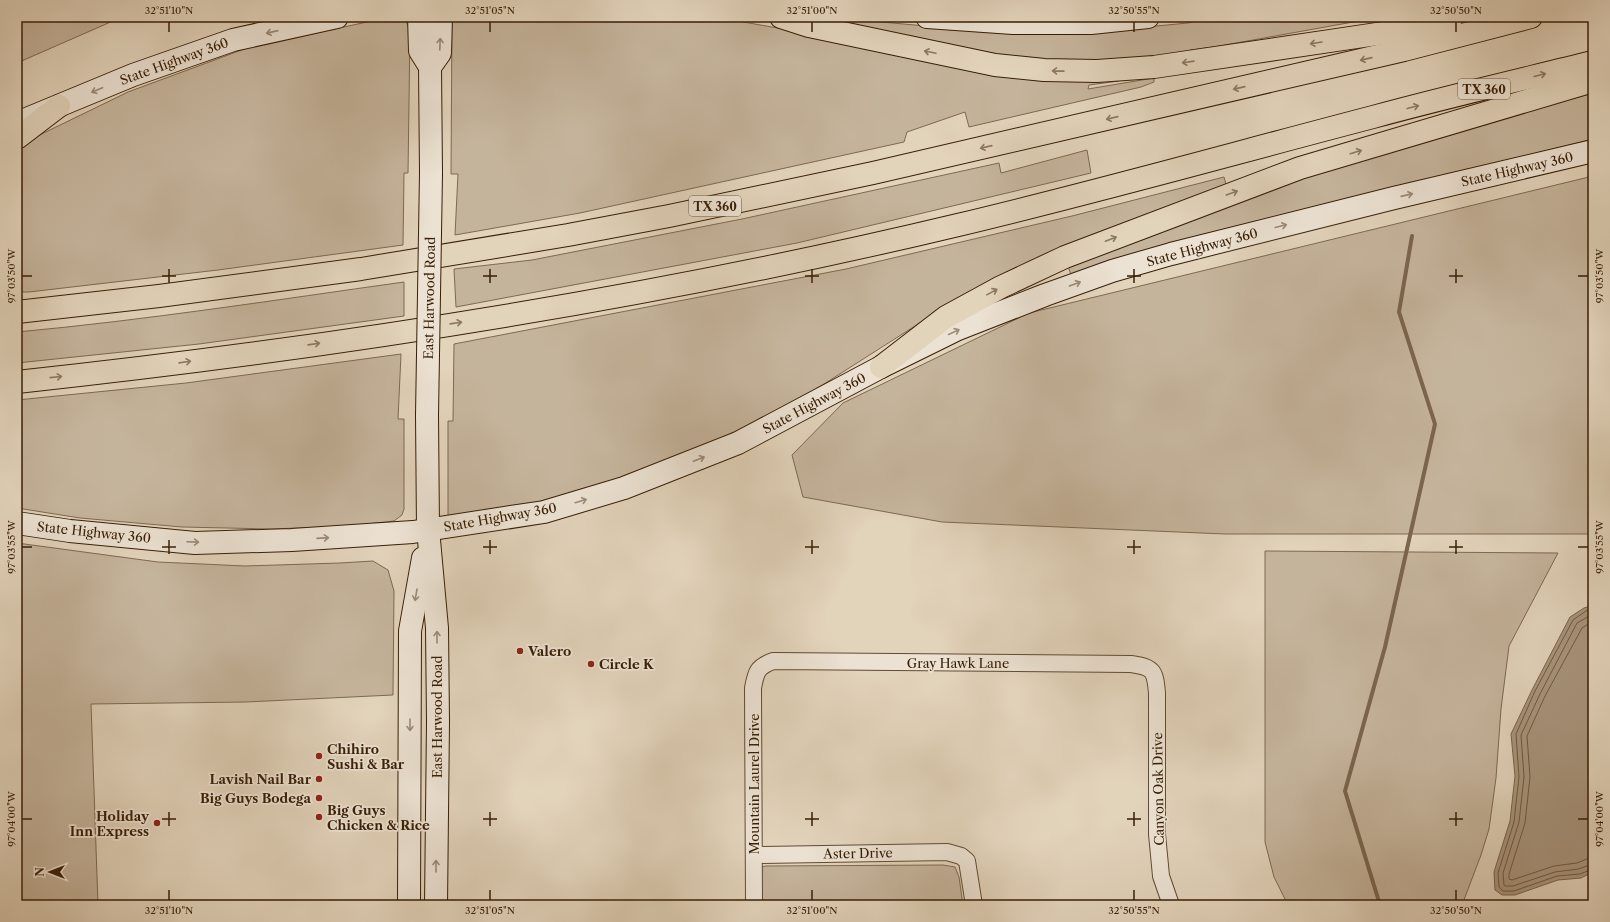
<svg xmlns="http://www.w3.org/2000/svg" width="1610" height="922" font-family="'Libre Caslon Text',serif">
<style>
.green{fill:#c5b49c;stroke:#7e6950}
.water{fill:#a8957d;stroke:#7b654d}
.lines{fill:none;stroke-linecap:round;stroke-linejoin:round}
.shore{stroke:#705a41;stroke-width:1}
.stream{stroke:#7b654d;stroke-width:4}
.street-casing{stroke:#624b32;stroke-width:18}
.secondary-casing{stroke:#381e05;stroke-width:24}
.highway-casing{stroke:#381e05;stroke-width:24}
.street{stroke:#ece2d3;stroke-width:16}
.secondary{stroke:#ece2d3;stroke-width:22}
.highway{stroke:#e2d3bb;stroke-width:22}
.secondary-bridge-casing{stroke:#381e05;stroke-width:24;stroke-linecap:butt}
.secondary-bridge{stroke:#ece2d3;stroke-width:22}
.oneway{stroke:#9b8a76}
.oneway2{stroke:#8d7860}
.ticks{fill:none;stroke:#381e05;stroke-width:1.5}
.poi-dot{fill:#8f2418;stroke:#ece2d3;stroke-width:1.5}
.labels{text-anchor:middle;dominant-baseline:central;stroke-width:3.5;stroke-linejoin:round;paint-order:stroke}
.shield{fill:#ece2d3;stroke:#6e5943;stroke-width:1}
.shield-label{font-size:12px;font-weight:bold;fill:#381e05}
.street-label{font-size:13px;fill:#381e05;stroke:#ece2d3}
.poi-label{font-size:13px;font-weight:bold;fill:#381e05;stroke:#ece2d3;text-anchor:start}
.neatline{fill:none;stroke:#381e05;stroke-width:1.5}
.ticks-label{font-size:10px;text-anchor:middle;fill:#381e05}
</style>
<rect width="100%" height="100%" fill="#e2d3bb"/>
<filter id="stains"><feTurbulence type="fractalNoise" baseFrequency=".005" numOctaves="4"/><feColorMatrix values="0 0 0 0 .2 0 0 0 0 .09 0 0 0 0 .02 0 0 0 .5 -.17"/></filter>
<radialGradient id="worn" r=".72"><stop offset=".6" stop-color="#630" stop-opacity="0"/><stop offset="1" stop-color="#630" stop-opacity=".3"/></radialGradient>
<g class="green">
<polygon points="17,17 122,17 17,63"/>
<polygon points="390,17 404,17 410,30 408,173 404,173 403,245 218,270 29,292 17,292 17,146 128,92 247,48"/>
<polygon points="454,17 715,17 789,30 1120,77 1119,81 1089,85 1088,89 1154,78 1154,82 1141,87 969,127 965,112 907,132 904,142 580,213 455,235 458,174 451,174 452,20"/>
<polygon points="1214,17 1381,17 1214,47 1190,50 1186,54 1085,64 1038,62 847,28 848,19 959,29 1135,28 1188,23"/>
<polygon points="1593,93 1593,139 1155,249 1071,275 1068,266 1347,162"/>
<polygon points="1087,150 1091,173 797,243 456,307 454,269 532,260 742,219 999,163 1001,173"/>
<polygon points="1593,176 1593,534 1225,534 942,522 803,497 792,455 843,403 1029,313"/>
<polygon points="1224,177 1227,188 926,319 824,384 777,411 709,444 627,477 531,504 448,516 448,421 453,421 454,344 846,269 1072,216"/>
<path d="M404,282V316L199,344L17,363V332C147,320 275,300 404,282Z"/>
<polygon points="401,354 398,419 404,419 404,509 402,515 394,521 349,526 271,529 182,527 80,518 17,508 17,400 186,383"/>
<polygon points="17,543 158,562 245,566 340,563 373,561 388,570 394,591 393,695 246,702 91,704 98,905 17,905"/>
<polygon points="1265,551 1558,553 1509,646 1501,709 1496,778 1489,829 1481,855 1462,905 1289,905 1287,903 1274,877 1265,842"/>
<polygon points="943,865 955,867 959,877 963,905 760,905 760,868 765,866"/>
</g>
<polygon class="water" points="1593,605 1593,872 1581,878 1558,880 1515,895 1502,895 1495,890 1494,872 1510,821 1515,776 1511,734 1532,690 1570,617 1584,608"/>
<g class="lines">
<g class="shore">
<polyline points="1593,609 1586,611 1573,620 1535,691 1516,734 1519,777 1514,822 1498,873 1499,887 1503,891 1514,891 1557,876 1580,874 1593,869"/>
<polyline points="1593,614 1577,623 1540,694 1521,735 1524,777 1519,822 1503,873 1504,885 1505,886 1513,886 1555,872 1578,869 1593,864"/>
<polyline points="1593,621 1582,628 1545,696 1527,736 1530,777 1525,823 1509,874 1509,879 1512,880 1554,866 1577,863 1587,859 1593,858"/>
</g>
<polyline class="stream" points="1380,905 1345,791 1385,647 1435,424 1399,312 1412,236"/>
<g class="street-casing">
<g id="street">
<polyline points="755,855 947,852 961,856 967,861 974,905"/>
<path d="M754,905L753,688C756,672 757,667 773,661L1131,664C1154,667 1155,671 1157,693V834L1161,876L1171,905"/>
</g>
</g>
<g class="secondary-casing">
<g id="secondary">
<polyline points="419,17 420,51 430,67 431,173"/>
<polyline points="927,17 1013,23 1091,23 1148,17"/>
<polyline points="430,67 440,53 441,17"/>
<polyline points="17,123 133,75 233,40 337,17"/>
<polyline points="427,415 428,529 437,628 438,722 436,905"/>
<polyline points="17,523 70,531 195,543 292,540 413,532 544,512 624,488 738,443 881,367 958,329 1045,295 1112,271 1171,254 1394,198 1593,151"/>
<polyline points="409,905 410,631 423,558"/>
</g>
</g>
<g class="highway-casing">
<g id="highway">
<polyline points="781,17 809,26 995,65 1044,70 1097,71 1154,67 1397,31 1451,28"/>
<polyline points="17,138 59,106"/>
<polyline points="17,312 159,296 361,269 568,235 669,216 873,173 1404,50 1531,17"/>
<polyline points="881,367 946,317 1001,287 1065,257 1300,168 1593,81"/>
<path d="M17,382C333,348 649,299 958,225C1097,192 1235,153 1373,117C1446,97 1520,80 1593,62"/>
</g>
</g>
<use href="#street" class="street"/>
<use href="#secondary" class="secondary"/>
<use href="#highway" class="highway"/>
<g class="secondary-bridge-casing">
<polyline id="secondary-bridge" points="427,415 431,173"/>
</g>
<use href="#secondary-bridge" class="secondary-bridge"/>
</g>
<defs><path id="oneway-shaft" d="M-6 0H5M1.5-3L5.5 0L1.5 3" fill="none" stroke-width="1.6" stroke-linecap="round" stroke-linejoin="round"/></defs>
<g class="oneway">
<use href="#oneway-shaft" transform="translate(272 32) rotate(167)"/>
<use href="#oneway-shaft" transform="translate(440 44) rotate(-88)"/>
<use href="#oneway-shaft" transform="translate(97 90) rotate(157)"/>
<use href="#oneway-shaft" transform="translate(1407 195) rotate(-13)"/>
<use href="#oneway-shaft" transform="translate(1281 226) rotate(-14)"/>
<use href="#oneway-shaft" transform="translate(1075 284) rotate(-20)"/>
<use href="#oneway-shaft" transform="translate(954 332) rotate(-25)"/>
<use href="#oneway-shaft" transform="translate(699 459) rotate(-21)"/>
<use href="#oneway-shaft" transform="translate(581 501) rotate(-17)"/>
<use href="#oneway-shaft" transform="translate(323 538) rotate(-4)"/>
<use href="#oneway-shaft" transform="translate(193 542) rotate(2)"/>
<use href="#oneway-shaft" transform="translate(416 595) rotate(100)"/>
<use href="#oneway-shaft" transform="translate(437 637) rotate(-90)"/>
<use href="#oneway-shaft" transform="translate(410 725) rotate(90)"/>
<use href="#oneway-shaft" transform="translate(436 866) rotate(-90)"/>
</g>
<g class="oneway2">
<use href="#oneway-shaft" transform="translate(1316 43) rotate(171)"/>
<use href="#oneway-shaft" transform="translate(930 52) rotate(-168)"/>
<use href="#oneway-shaft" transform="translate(1366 59) rotate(167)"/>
<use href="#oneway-shaft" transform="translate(1188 62) rotate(172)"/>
<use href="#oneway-shaft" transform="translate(1058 71) rotate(-179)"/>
<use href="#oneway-shaft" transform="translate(1540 75) rotate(-14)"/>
<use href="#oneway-shaft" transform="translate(1239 88) rotate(167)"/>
<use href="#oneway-shaft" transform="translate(1413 107) rotate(-14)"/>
<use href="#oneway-shaft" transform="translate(1112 118) rotate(167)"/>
<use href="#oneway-shaft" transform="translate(986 147) rotate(167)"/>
<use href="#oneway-shaft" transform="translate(1356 152) rotate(-17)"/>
<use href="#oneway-shaft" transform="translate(1232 193) rotate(-20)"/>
<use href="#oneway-shaft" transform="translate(1111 239) rotate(-21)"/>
<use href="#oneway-shaft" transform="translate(992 292) rotate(-29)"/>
<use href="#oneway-shaft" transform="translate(456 323) rotate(-8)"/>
<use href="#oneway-shaft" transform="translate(314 344) rotate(-8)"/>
<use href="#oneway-shaft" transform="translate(185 362) rotate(-8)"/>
<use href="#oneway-shaft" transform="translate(56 377) rotate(-6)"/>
</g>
<path class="ticks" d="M169,22V32M490,22V32M812,22V32M1134,22V32M1456,22V32M169,269V283M490,269V283M812,269V283M1134,269V283M1456,269V283M22,276H32M162,276H176M483,276H497M805,276H819M1127,276H1141M1449,276H1463M1578,276H1588M169,540V554M490,540V554M812,540V554M1134,540V554M1456,540V554M22,547H32M162,547H176M483,547H497M805,547H819M1127,547H1141M1449,547H1463M1578,547H1588M169,812V826M490,812V826M812,812V826M1134,812V826M1456,812V826M22,819H32M162,819H176M483,819H497M805,819H819M1127,819H1141M1449,819H1463M1578,819H1588M169,890V900M490,890V900M812,890V900M1134,890V900M1456,890V900"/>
<g class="poi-dot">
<circle cx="520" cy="651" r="4"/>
<circle cx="591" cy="664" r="4"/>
<circle cx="319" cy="756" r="4"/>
<circle cx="319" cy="779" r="4"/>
<circle cx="319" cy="798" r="4"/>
<circle cx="319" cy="817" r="4"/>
<circle cx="157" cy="823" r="4"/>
</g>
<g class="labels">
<g class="shield">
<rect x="1458" y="79" width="52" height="20" rx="3"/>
<rect x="689" y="196" width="52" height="20" rx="3"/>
</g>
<g class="shield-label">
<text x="1484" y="89">TX 360</text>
<text x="715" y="206">TX 360</text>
</g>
<g class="street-label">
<text transform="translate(174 61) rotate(-20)">State Highway 360</text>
<text transform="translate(1517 169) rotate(-13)">State Highway 360</text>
<text transform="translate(1202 247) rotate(-15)">State Highway 360</text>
<text transform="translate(429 298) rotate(-89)">East Harwood Road</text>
<text transform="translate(814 403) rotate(-28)">State Highway 360</text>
<text transform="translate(500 517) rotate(-10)">State Highway 360</text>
<text transform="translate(94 532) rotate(6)">State Highway 360</text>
<text x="958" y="663">Gray Hawk Lane</text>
<text transform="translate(437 717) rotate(-90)">East Harwood Road</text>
<text transform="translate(754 784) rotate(-90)">Mountain Laurel Drive</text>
<text transform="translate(1158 789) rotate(-91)">Canyon Oak Drive</text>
<text transform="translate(858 853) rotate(-1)">Aster Drive</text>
</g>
<g class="poi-label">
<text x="528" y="651">Valero</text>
<text x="599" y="664">Circle K</text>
<text x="327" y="749">Chihiro<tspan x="327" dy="15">Sushi &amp; Bar</tspan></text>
<text x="311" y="779" text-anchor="end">Lavish Nail Bar</text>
<text x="311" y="798" text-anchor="end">Big Guys Bodega</text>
<text x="327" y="810">Big Guys<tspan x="327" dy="15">Chicken &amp; Rice</tspan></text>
<text x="149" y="816" text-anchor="end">Holiday<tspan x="149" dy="15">Inn Express</tspan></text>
</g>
</g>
<rect width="1610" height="922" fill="none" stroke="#e2d3bb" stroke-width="44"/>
<g transform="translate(50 872) rotate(270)" stroke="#ece2d3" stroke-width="3" paint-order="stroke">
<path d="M0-3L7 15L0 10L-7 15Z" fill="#381e05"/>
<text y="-6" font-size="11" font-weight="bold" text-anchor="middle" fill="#381e05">N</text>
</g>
<rect x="22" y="22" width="1566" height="878" class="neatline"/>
<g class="ticks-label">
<text x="169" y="14">32°51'10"N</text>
<text x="490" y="14">32°51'05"N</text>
<text x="812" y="14">32°51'00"N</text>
<text x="1134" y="14">32°50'55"N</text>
<text x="1456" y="14">32°50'50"N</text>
<text transform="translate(1599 276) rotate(-90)" y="4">97°03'50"W</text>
<text transform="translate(11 276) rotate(-90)" y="4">97°03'50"W</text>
<text transform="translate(1599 547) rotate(-90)" y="4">97°03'55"W</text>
<text transform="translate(11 547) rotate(-90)" y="4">97°03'55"W</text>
<text transform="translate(1599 819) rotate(-90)" y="4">97°04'00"W</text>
<text transform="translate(11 819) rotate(-90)" y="4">97°04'00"W</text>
<text x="169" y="914">32°51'10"N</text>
<text x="490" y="914">32°51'05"N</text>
<text x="812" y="914">32°51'00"N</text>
<text x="1134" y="914">32°50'55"N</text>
<text x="1456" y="914">32°50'50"N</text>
</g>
<rect width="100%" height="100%" filter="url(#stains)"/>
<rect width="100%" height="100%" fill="url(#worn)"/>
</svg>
